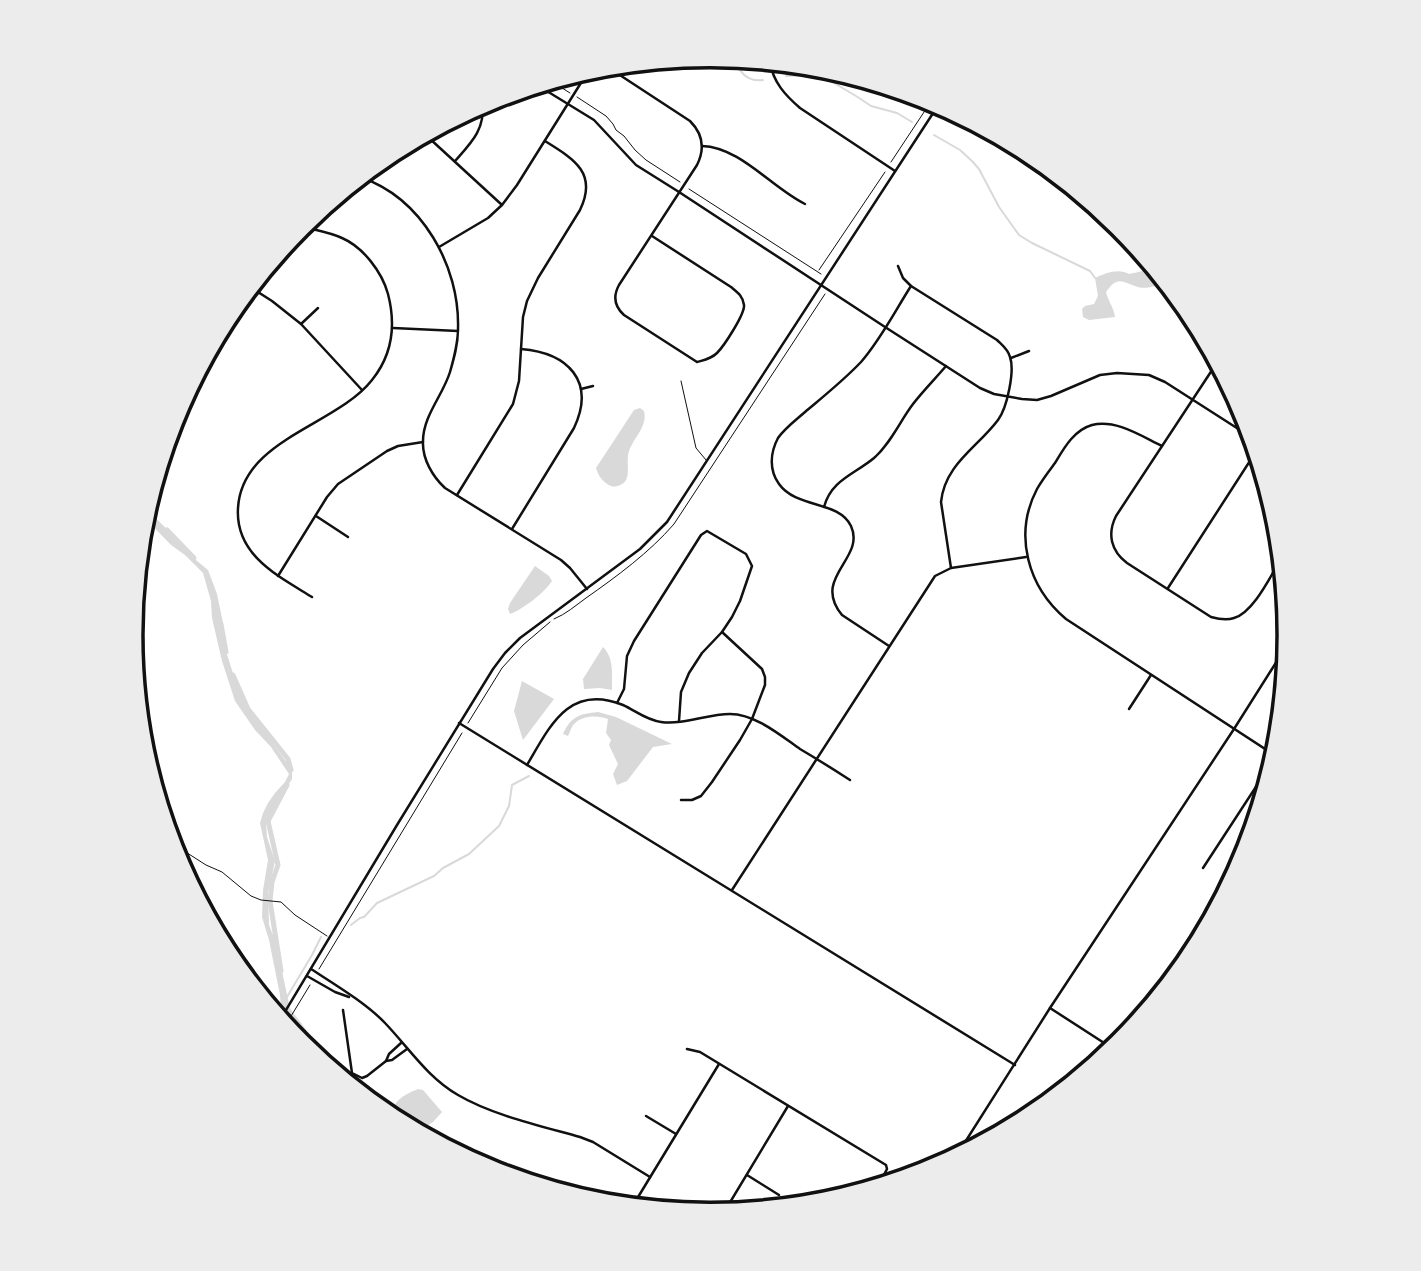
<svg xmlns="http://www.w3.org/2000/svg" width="1421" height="1271" font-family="Karla,sans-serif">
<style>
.water{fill:#d9d9d9}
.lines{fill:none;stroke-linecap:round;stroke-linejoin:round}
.stream{stroke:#d9d9d9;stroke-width:2}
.canal{stroke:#d9d9d9;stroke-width:5}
.path{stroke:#111;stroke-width:1}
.service{stroke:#111;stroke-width:1}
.minor{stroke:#111;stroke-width:2.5}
.tertiary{stroke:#111;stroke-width:2.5}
.rim{fill:none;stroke:#111;stroke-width:3.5}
</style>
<rect width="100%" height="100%" fill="#fff"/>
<g class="water">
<path d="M1152,264L1160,274L1156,286C1150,287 1144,289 1138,287C1122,282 1118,275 1106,292C1108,301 1114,308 1115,317L1089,320L1083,317L1082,309L1085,306L1094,304L1098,296L1095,278C1105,273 1119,268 1129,274C1138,272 1145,272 1152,264Z"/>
<path d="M640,408L644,411C648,426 634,437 629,451C625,462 633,481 620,485C615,487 613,487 609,485C602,481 598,475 596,468L634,410Z"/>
<polygon points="146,509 169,531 185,551 208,570 217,594 223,623 222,639 240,695 249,712 292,769 292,779 272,811 266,824 267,837 275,861 268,893 269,925 276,943 292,1018 313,1055 304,1048 281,1009 280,995 269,940 262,917 263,890 268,860 260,823 263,813 268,803 275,793 285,782 289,774 271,747 255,730 235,701 222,661 212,618 211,601 203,573 185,555 171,545 144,517"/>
<path d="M535,566L549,576L552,581C544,593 523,609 510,614L508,609L510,603Z"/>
<path d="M603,647C614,658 612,674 612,690L600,688L584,689L583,679Z"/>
<polygon points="522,681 554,699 523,740 514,711"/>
<path d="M598,712L616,717L672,744L653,747L627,781L617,785L613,774L618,764L609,745L611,740L606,733L608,719C597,715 582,715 573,725C571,728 570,732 568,736L563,734C571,716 580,714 598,712Z"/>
<path d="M418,1089L423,1090L442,1112L433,1122L417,1132L389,1118C393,1101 403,1095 418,1089Z"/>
</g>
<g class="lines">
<g class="stream">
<path d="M735,58C739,73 747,82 763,80"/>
<polyline points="786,76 819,74 856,96 871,106 897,113 912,122"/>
<polyline points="934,135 960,150 972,161 979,169 999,207 1019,235 1032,243 1090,271 1095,278"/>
<polyline points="351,925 360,918 364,917 377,903 434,876 443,868 469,854 499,826 509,806 512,785 529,776"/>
<polyline points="287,997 312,955 321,937"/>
</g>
<g class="canal">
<polyline points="167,530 194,558"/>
<polyline points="221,624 226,652"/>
<polyline points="233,675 248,709 288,759 291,770"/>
<polyline points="281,971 270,901 272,882 278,865 268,821 287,785"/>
<path d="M287,1008C291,1015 296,1020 301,1027C308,1036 314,1047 317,1058"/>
</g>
<g class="path">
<polyline points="551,81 570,93"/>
<polyline points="577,97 606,116 613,124 616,130 624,136 635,150 646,160 680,182"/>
<polyline points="891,162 932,100"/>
<polyline points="689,189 821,274"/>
<polyline points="819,270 885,172"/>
<path d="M554,619C566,614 575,606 586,598C616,577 650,552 674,524L825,294"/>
<polyline points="468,723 502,668 523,645 550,622"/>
<polyline points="319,969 462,733"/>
<polyline points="285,1026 310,985"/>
</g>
<g class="service">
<polyline points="681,381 696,448 706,460"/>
<polyline points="170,842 206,865 222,872 251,896 261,900 281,902 295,915 327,936"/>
</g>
<g class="minor">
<path d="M770,62C773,82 785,95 800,108L895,171"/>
<path d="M606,66L690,121C703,134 705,149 697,165L619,285C613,296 614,306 624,315L697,362C704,360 711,359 717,353C724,346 745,314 744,305C743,296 737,292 731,287L652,236"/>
<polyline points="423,135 429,138 502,205"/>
<path d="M702,146C740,147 772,188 805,204"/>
<path d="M455,161C470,144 486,129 482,104"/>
<path d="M360,177C422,198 460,266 458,329C458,344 454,358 450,372C443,395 423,416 423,441C422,459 433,477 445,488L561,560L570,568L587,589"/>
<polyline points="679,192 885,327 980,388 994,394 1022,399 1037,400 1051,396 1100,375 1117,373 1149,375 1165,382 1254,439"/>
<path d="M300,226C314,230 329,232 342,238C363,247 382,272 388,294C396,325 393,354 372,380C336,426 242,439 238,508C235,555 278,576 312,597"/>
<polyline points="439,247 488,218 502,205 517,185 589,70"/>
<path d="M898,266L903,278L911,286L997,340C1002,345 1008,349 1010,357C1015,371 1007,408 998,420C977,448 945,464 941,502L951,568"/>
<polyline points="250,287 272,301 301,324 362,390"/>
<polyline points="301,324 318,308"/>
<polyline points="393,328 458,331"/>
<polyline points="1011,358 1029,351"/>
<path d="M1218,361L1116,516C1107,534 1111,551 1127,563L1211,617C1218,619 1226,621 1234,618C1254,612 1271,575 1282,557"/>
<polyline points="581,389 593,386"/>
<path d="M1162,446C1141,436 1116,419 1092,425C1074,430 1064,448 1055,463C1049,471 1042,480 1037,489C1013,535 1028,587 1066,619L1276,756"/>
<path d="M457,495L513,404L519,381L523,317L527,301L538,278L580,210C598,173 574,159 545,141"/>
<path d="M824,507C831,480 855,474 874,458C891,443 900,421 913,404C923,391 935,379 946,366"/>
<polyline points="316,516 348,537"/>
<path d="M512,529L574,428C596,381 568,353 521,349"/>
<polyline points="278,576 327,497 338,484 387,451 398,446 423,442"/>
<polyline points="1168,588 1257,450"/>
<path d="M889,646L842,615C811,577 866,559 851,526C838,500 797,509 779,484C769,470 770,453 778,438C785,428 796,420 805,412C824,396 844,380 861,362C881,339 895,311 911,286"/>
<polyline points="617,703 624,689 627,656 634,641 701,535 707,531 746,554 752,566 740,601 732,617 722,632 702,653 689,673 681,692 679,721"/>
<polyline points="1129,709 1151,675"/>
<polyline points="459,723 1015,1065"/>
<path d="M527,765C550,726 569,683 623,705C636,711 646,720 661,722C684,725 707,714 730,714C755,714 780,735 800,749C817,759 833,769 850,780"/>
<polyline points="681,800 692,800 701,796 712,782 740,740 752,719 765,685 765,677 762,669 722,632"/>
<polyline points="1203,868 1278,753"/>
<polyline points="732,890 935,576 951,568 1026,557"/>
<path d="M311,969C334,984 366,1003 385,1023C409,1048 427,1077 458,1095C492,1115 541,1126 580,1137L593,1142L650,1177"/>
<polyline points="307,976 335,992 349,997"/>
<polyline points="1050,1008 1115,1050"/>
<polyline points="343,1010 352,1073 362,1078 367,1076 386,1061 392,1060 407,1049"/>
<polyline points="687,1049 700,1052 886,1165 887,1169 877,1188"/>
<polyline points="386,1061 389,1054 401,1043"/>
<polyline points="646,1116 676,1134"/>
<polyline points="955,1158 1050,1008 1234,729 1289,642"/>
<polyline points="747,1175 779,1195"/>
<polyline points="593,1197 604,1204"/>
<polyline points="632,1207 719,1064"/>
<polyline points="723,1214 788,1106"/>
</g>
<g class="tertiary">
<polyline points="537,85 594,120 636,165 679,192"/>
<polyline points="280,1020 397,825 493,669 505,653 520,638 640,549 667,522 939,104"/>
</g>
</g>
<path d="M0 0H1421V1271H0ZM143 635a567 567 0 1 1 1134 0a567 567 0 1 1-1134 0Z" fill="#ececec" fill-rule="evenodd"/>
<path class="rim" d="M143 635a567 567 0 1 1 1134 0a567 567 0 1 1-1134 0Z"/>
</svg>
